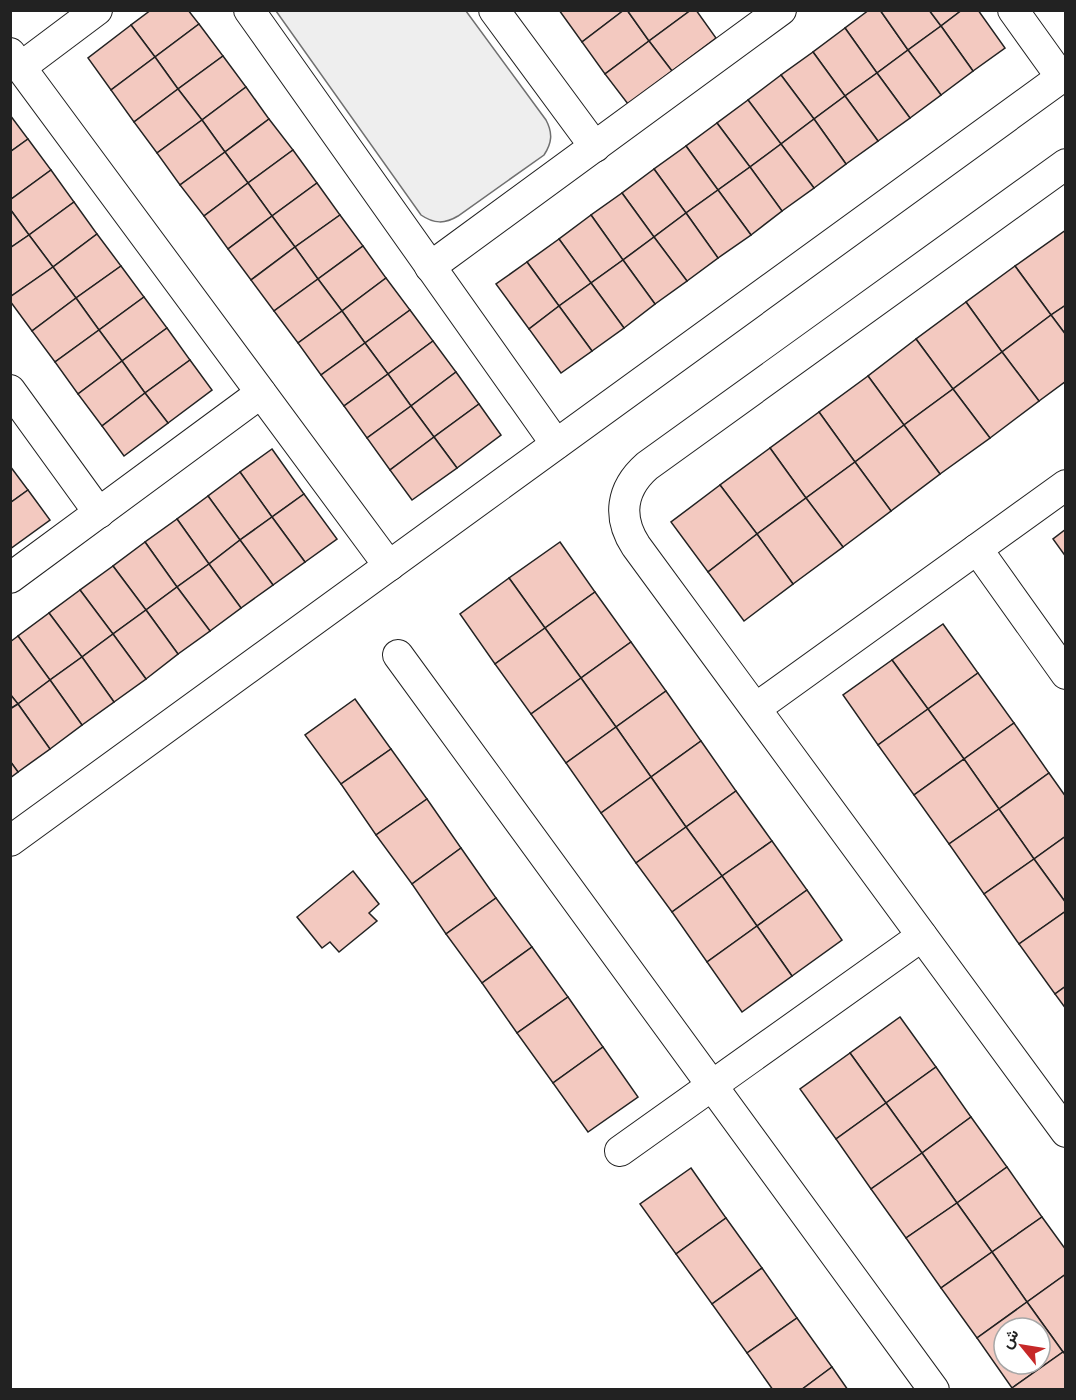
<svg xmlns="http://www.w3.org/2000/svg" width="1076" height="1400" font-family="Jost,Vazirmatn,sans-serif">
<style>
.green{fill:#eee;stroke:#6f6f6f;stroke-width:1.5}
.building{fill:#f3c9c0;stroke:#222;stroke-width:1.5;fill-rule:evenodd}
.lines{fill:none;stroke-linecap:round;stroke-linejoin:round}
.minor-casing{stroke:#222;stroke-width:32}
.minor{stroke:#fff;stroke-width:30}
</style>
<rect width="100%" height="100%" fill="#fff"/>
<path class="green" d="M276,11H466L546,120C553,133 552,143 544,155L458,216C445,224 434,224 421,215Z"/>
<g class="building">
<polygon points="151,10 188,10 199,24 155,57 131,25"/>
<polygon points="559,10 624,10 582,42"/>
<polygon points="624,10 627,10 649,41 605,74 582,42"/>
<polygon points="627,10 691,10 649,41"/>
<polygon points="691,10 696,10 716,38 672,71 649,41"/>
<polygon points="869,10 880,10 908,50 877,73 845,28"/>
<polygon points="880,10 929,10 941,26 908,50"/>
<polygon points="929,10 962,10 941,26"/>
<polygon points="962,10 978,10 1005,48 973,71 941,26"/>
<polygon points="199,24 223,56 178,89 155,57"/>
<polygon points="131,25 155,57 111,90 88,58"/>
<polygon points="941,26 973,71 941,95 908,50"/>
<polygon points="845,28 877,73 845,96 813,52"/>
<polygon points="649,41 672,71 628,104 605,74"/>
<polygon points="908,50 941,95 910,118 877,73"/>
<polygon points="813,52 845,96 814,119 781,75"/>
<polygon points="223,56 246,87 202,120 178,89"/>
<polygon points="155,57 178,89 134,122 111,90"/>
<polygon points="877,73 910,118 878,141 845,96"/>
<polygon points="781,75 814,119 781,144 748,100"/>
<polygon points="246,87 269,119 225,152 202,120"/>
<polygon points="178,89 202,120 157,153 134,122"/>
<polygon points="845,96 878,141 846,164 814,119"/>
<polygon points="748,100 781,144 750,167 717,123"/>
<polygon points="10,115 28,139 10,152"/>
<polygon points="269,119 293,150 248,183 225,152"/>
<polygon points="814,119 846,164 814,188 781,144"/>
<polygon points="202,120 225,152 180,185 157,153"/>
<polygon points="717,123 750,167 718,190 686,146"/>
<polygon points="28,139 51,170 10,200 10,152"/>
<polygon points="781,144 814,188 782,211 750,167"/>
<polygon points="686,146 718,190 686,213 654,169"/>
<polygon points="293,150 317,183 272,216 248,183"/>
<polygon points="225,152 248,183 204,216 180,185"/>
<polygon points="750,167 782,211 751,235 718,190"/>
<polygon points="654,169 686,213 654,237 622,193"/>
<polygon points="51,170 74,202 29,235 10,209 10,200"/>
<polygon points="248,183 272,216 228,249 204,216"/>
<polygon points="317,183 340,215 295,247 272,216"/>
<polygon points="718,190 751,235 718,258 686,213"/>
<polygon points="622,193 654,237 623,260 591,215"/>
<polygon points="74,202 97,234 53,267 29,235"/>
<polygon points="10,209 29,235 10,248"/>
<polygon points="686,213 718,258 687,281 654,237"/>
<polygon points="340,215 363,246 318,279 295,247"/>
<polygon points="591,215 623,260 591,283 559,239"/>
<polygon points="272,216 295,247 251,280 228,249"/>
<polygon points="1066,230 1066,305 1051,315 1015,266"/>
<polygon points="97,234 121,266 76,298 53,267"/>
<polygon points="29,235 53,267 10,297 10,248"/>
<polygon points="654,237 687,281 655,304 623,260"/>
<polygon points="559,239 591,283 559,306 527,262"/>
<polygon points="363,246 386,278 342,311 318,279"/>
<polygon points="295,247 318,279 274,311 251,280"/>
<polygon points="623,260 655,304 624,328 591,283"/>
<polygon points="527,262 559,306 529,329 496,284"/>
<polygon points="121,266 144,297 99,330 76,298"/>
<polygon points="1015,266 1051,315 1002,352 966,302"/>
<polygon points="53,267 76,298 32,331 10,301 10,297"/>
<polygon points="386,278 410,310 365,343 342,311"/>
<polygon points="318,279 342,311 298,343 274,311"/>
<polygon points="591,283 624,328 592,351 559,306"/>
<polygon points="144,297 167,328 122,361 99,330"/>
<polygon points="76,298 99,330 55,362 32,331"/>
<polygon points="966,302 1002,352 953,389 916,339"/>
<polygon points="1066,305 1066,335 1051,315"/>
<polygon points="559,306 592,351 561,373 529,329"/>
<polygon points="410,310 433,341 388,374 365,343"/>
<polygon points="342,311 365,343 321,375 298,343"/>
<polygon points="1051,315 1066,335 1066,381 1039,401 1002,352"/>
<polygon points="167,328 190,360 145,393 122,361"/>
<polygon points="99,330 122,361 78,394 55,362"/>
<polygon points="916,339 953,389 904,425 868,376"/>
<polygon points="433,341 456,372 411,406 388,374"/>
<polygon points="365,343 388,374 344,406 321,375"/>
<polygon points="1002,352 1039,401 990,438 953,389"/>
<polygon points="190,360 212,390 168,423 145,393"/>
<polygon points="122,361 145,393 102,426 78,394"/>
<polygon points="456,372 479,404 434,437 411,406"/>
<polygon points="388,374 411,406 367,438 344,406"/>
<polygon points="868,376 904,425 855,462 819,412"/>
<polygon points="953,389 990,438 940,474 904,425"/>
<polygon points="145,393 168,423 124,456 102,426"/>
<polygon points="479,404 501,435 457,468 434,437"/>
<polygon points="411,406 434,437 390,470 367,438"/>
<polygon points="819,412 855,462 806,498 770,448"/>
<polygon points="904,425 940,474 891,511 855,462"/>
<polygon points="434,437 457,468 412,500 390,470"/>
<polygon points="770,448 806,498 757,534 720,485"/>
<polygon points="272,449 304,494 272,517 240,472"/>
<polygon points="855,462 891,511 843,547 806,498"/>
<polygon points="10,466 28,490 10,503"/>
<polygon points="240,472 272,517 240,540 208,496"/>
<polygon points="720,485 757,534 708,572 671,522"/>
<polygon points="28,490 50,520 10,549 10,503"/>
<polygon points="304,494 337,539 305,562 272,517"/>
<polygon points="208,496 240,540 209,564 177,519"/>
<polygon points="806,498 843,547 793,584 757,534"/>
<polygon points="272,517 305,562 273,585 240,540"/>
<polygon points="177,519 209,564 177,587 145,542"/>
<polygon points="1066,529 1066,557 1053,539"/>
<polygon points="757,534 793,584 744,621 708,572"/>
<polygon points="240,540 273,585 241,608 209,564"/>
<polygon points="145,542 177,587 146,610 113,566"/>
<polygon points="560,542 595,592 545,628 509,578"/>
<polygon points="209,564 241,608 210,631 177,587"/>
<polygon points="113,566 146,610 113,634 80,590"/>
<polygon points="509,578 545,628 495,664 460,614"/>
<polygon points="177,587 210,631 178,654 146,610"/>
<polygon points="80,590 113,634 82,657 49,613"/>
<polygon points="595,592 631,642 581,678 545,628"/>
<polygon points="146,610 178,654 146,679 113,634"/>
<polygon points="49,613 82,657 50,680 18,636"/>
<polygon points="943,624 978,673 928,709 892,660"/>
<polygon points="545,628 581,678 531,714 495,664"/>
<polygon points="113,634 146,679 114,702 82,657"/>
<polygon points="18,636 50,680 18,704 10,694 10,642"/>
<polygon points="631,642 666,691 616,727 581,678"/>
<polygon points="82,657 114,702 82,725 50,680"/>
<polygon points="892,660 928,709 878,745 843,695"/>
<polygon points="978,673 1014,723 964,759 928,709"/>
<polygon points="581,678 616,727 566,763 531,714"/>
<polygon points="50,680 82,725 50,749 18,704"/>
<polygon points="666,691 701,741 651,777 616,727"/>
<polygon points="10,694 18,704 10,709"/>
<polygon points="355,699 391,749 341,784 305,735"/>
<polygon points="18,704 50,749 18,772 10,761 10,709"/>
<polygon points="928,709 964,759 914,795 878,745"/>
<polygon points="1014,723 1049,773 999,809 964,759"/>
<polygon points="616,727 651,777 601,813 566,763"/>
<polygon points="701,741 736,791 686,827 651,777"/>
<polygon points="391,749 427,799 376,835 341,784"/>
<polygon points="964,759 999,809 949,844 914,795"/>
<polygon points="10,761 18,772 10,778"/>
<polygon points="1049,773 1066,797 1066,836 1034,859 999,809"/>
<polygon points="651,777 686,827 636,863 601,813"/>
<polygon points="736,791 772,841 722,876 686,827"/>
<polygon points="427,799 461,848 412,884 376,835"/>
<polygon points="999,809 1034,859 984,894 949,844"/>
<polygon points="686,827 722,876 672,912 636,863"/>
<polygon points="1066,836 1066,903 1034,859"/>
<polygon points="772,841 807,890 757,926 722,876"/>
<polygon points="461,848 496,898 446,934 412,884"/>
<polygon points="1034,859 1066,903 1066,911 1019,944 984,894"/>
<polygon points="353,871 379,904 369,913 377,921 339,952 330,942 322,948 297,917"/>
<polygon points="722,876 757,926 707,962 672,912"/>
<polygon points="807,890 842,940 792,976 757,926"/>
<polygon points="496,898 532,947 482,983 446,934"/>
<polygon points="1066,911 1066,986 1055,994 1019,944"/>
<polygon points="757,926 792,976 742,1012 707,962"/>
<polygon points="532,947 568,997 517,1033 482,983"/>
<polygon points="1066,986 1066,1009 1055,994"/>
<polygon points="568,997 603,1047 553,1083 517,1033"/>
<polygon points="900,1017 936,1067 886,1103 850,1053"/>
<polygon points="603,1047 638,1097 588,1132 553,1083"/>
<polygon points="850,1053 886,1103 836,1139 800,1089"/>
<polygon points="936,1067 971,1117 922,1153 886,1103"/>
<polygon points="886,1103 922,1153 871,1189 836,1139"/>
<polygon points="971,1117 1007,1167 957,1203 922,1153"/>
<polygon points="922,1153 957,1203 906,1238 871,1189"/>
<polygon points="1007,1167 1042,1217 992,1252 957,1203"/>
<polygon points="691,1168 726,1218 676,1254 640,1204"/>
<polygon points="957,1203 992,1252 941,1288 906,1238"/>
<polygon points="1042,1217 1066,1250 1066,1274 1027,1302 992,1252"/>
<polygon points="726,1218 762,1268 712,1304 676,1254"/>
<polygon points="992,1252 1027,1302 977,1338 941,1288"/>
<polygon points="762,1268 797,1318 747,1353 712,1304"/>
<polygon points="1066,1274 1066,1350 1063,1352 1027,1302"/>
<path d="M1027,1302L1063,1352L1012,1388L977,1338ZM1004,1328H1040V1364H1004Z"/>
<polygon points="797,1318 832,1367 801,1390 773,1390 747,1353"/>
<polygon points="1063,1352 1066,1355 1066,1390 1014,1390 1012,1388"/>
<polygon points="832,1367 848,1390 801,1390"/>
</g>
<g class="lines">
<g class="minor-casing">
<g id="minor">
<polyline points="249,10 556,444"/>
<polyline points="494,10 595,147"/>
<polyline points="1013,10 1061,77"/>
<polyline points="10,53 389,566"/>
<polyline points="21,67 97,10"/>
<path d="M1066,164L647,466C621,489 617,517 636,546L1066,1132"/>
<polyline points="430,267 781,10"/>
<polyline points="10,390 99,513"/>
<polyline points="977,549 1066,674"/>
<polyline points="10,578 261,393"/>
<polyline points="398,655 934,1390"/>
<polyline points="756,708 1066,485"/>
<polyline points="10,841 1066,74"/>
<polyline points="620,1151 922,936"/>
</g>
</g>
<use href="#minor" class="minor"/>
</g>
<rect width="1076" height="1400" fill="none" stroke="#222222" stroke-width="24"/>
<g transform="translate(1022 1346) rotate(300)"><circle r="28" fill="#ffffff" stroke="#a7a7a7" stroke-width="1.5"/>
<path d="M0-4.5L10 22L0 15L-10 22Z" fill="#c62828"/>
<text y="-9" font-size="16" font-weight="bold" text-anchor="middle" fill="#222222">ش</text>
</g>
</svg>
